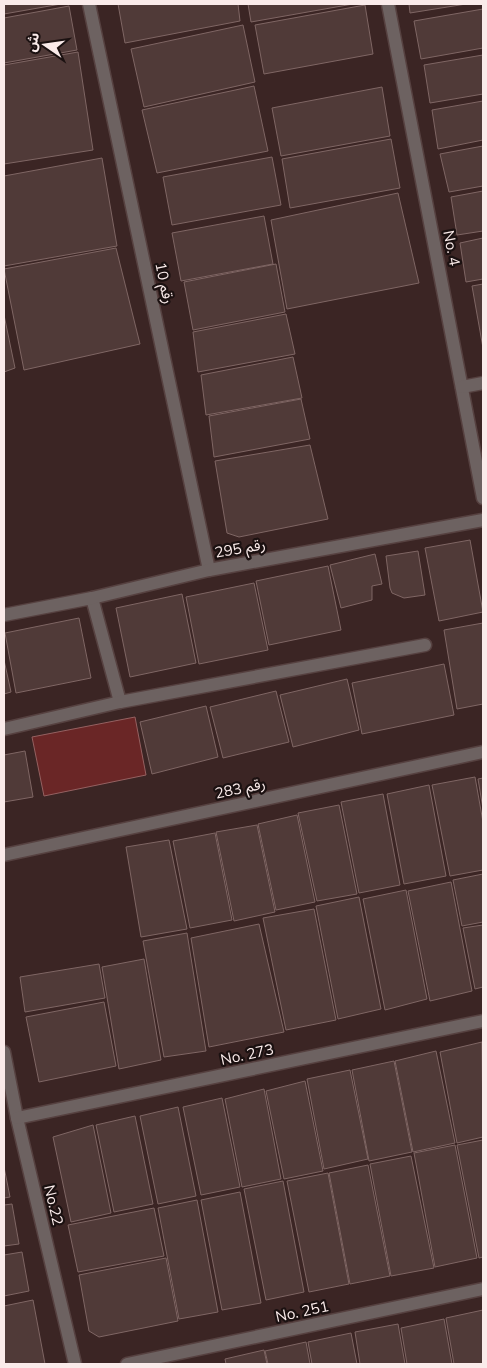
<svg xmlns="http://www.w3.org/2000/svg" width="487" height="1368" font-family="Mulish,'Noto Sans Arabic',sans-serif">
<style>
.water{fill:#6a2626;stroke:#956161}
.building{fill:#503a38;stroke:#7f6664}
.lines{fill:none;stroke-linecap:round;stroke-linejoin:round}
.minor-casing{stroke:#564140;stroke-width:15}
.minor{stroke:#6d6261;stroke-width:12}
.labels{text-anchor:middle;dominant-baseline:central;stroke-width:4.5;stroke-linejoin:round;paint-order:stroke}
.street-label{font-size:15px;fill:#faebea;stroke:#1b1111}
</style>
<rect width="100%" height="100%" fill="#3b2524"/>
<polygon class="water" points="135,717 146,775 44,796 32,737"/>
<g class="building">
<polygon points="4,4 61,4 4,14"/>
<polygon points="118,4 238,4 240,21 125,43"/>
<polygon points="248,4 353,4 251,22"/>
<polygon points="409,4 466,4 410,13"/>
<polygon points="365,5 373,54 264,74 255,25"/>
<polygon points="69,6 77,50 4,63 4,18"/>
<polygon points="483,9 483,48 421,59 414,21"/>
<polygon points="243,25 255,82 144,107 131,49"/>
<polygon points="78,52 93,150 4,164 4,65"/>
<polygon points="483,55 483,94 430,103 424,65"/>
<polygon points="254,86 268,151 157,173 142,110"/>
<polygon points="382,87 390,136 281,156 272,108"/>
<polygon points="483,101 483,140 438,149 432,110"/>
<polygon points="391,139 400,188 290,208 282,159"/>
<polygon points="483,146 483,186 449,192 440,154"/>
<polygon points="272,157 281,205 172,225 163,177"/>
<polygon points="102,158 117,246 4,266 4,176"/>
<polygon points="483,191 483,231 457,235 451,197"/>
<polygon points="398,193 419,283 287,309 271,220"/>
<polygon points="264,216 273,264 181,281 172,233"/>
<polygon points="483,238 483,279 466,282 460,243"/>
<polygon points="116,248 140,344 24,370 4,269"/>
<polygon points="276,264 285,312 193,330 184,282"/>
<polygon points="483,284 483,348 472,286"/>
<polygon points="286,314 295,354 198,372 193,332"/>
<polygon points="4,315 15,368 4,372"/>
<polygon points="293,357 302,398 206,415 201,375"/>
<polygon points="301,399 310,439 214,457 209,416"/>
<polygon points="310,445 328,519 239,537 227,533 215,461"/>
<polygon points="470,540 483,612 439,621 425,548"/>
<polygon points="418,551 425,595 404,598 392,593 390,588 386,556"/>
<polygon points="375,554 382,584 372,586 372,600 341,608 330,565"/>
<polygon points="328,566 341,630 269,645 256,581"/>
<polygon points="254,583 268,650 199,664 186,597"/>
<polygon points="182,594 196,663 130,677 116,608"/>
<polygon points="79,618 91,678 16,693 5,633"/>
<polygon points="483,623 483,704 457,709 444,630"/>
<polygon points="4,660 11,692 4,694"/>
<polygon points="444,664 454,715 362,734 352,683"/>
<polygon points="347,679 359,730 293,747 280,695"/>
<polygon points="276,691 289,742 223,758 210,707"/>
<polygon points="206,706 218,757 152,774 140,722"/>
<polygon points="25,751 33,797 4,802 4,755"/>
<polygon points="475,777 483,822 483,870 450,876 432,785"/>
<polygon points="483,778 483,809 478,779"/>
<polygon points="429,785 446,876 404,884 387,794"/>
<polygon points="383,794 400,885 359,893 341,802"/>
<polygon points="339,805 357,894 317,901 298,813"/>
<polygon points="297,815 315,902 276,910 258,824"/>
<polygon points="257,825 275,912 234,921 216,832"/>
<polygon points="215,833 232,920 190,928 173,841"/>
<polygon points="169,840 187,929 141,937 126,847"/>
<polygon points="483,874 483,922 462,926 453,880"/>
<polygon points="451,882 472,991 430,1001 408,891"/>
<polygon points="406,890 427,999 385,1010 363,899"/>
<polygon points="359,897 381,1009 338,1019 316,906"/>
<polygon points="314,909 336,1020 286,1030 263,918"/>
<polygon points="259,924 284,1032 209,1047 191,938"/>
<polygon points="483,925 483,987 475,989 463,928"/>
<polygon points="187,933 206,1051 164,1057 143,941"/>
<polygon points="144,959 161,1060 119,1069 102,967"/>
<polygon points="99,964 105,998 25,1012 20,977"/>
<polygon points="104,1002 116,1066 39,1082 26,1017"/>
<polygon points="482,1042 483,1137 457,1143 440,1052"/>
<polygon points="436,1051 455,1143 413,1152 395,1061"/>
<polygon points="394,1061 412,1152 369,1161 352,1070"/>
<polygon points="350,1070 368,1159 324,1169 307,1079"/>
<polygon points="305,1081 323,1171 284,1179 266,1091"/>
<polygon points="264,1089 281,1179 242,1187 225,1099"/>
<polygon points="222,1098 240,1187 201,1195 183,1107"/>
<polygon points="178,1107 196,1196 158,1204 140,1116"/>
<polygon points="135,1116 153,1204 114,1212 96,1125"/>
<polygon points="93,1125 111,1213 71,1222 53,1137"/>
<polygon points="483,1140 483,1257 479,1258 457,1145"/>
<polygon points="455,1145 477,1258 435,1267 414,1153"/>
<polygon points="411,1156 434,1268 391,1276 370,1164"/>
<polygon points="368,1165 390,1276 350,1284 329,1173"/>
<polygon points="4,1167 10,1197 4,1198"/>
<polygon points="328,1173 349,1284 309,1292 287,1181"/>
<polygon points="283,1181 304,1292 266,1300 244,1189"/>
<polygon points="240,1192 261,1303 222,1310 201,1200"/>
<polygon points="197,1200 218,1312 179,1319 158,1208"/>
<polygon points="12,1204 19,1244 4,1246 4,1205"/>
<polygon points="154,1208 164,1256 78,1272 68,1225"/>
<polygon points="22,1252 29,1291 4,1296 4,1255"/>
<polygon points="166,1258 178,1321 99,1337 89,1331 79,1275"/>
<polygon points="33,1300 45,1364 4,1364 4,1306"/>
<polygon points="483,1310 483,1364 454,1364 446,1318"/>
<polygon points="444,1319 452,1364 407,1364 401,1328"/>
<polygon points="398,1324 405,1364 360,1364 355,1332"/>
<polygon points="351,1333 357,1364 312,1364 308,1342"/>
<polygon points="306,1342 310,1364 268,1364 265,1351"/>
<polygon points="264,1350 267,1364 226,1364 225,1359"/>
</g>
<g class="lines">
<g class="minor-casing">
<g id="minor">
<polyline points="89,4 209,570"/>
<polyline points="388,4 483,498"/>
<polyline points="462,387 483,383"/>
<polyline points="92,598 120,702"/>
<polyline points="4,615 92,598 209,570 483,520"/>
<polyline points="4,729 120,702 425,645"/>
<polyline points="4,855 483,752"/>
<polyline points="4,1052 17,1118 75,1364"/>
<polyline points="17,1118 483,1021"/>
<polyline points="127,1364 483,1289"/>
</g>
</g>
<use href="#minor" class="minor"/>
</g>
<g class="labels">
<g class="street-label">
<text transform="translate(452 248) rotate(79)">No. 4</text>
<text transform="translate(165 283) rotate(78)">رقم 10</text>
<text transform="translate(240 548) rotate(-10)">رقم 295</text>
<text transform="translate(240 788) rotate(-12)">رقم 283</text>
<text transform="translate(247 1054) rotate(-12)">No. 273</text>
<text transform="translate(54 1205) rotate(77)">No.22</text>
<text transform="translate(302 1311) rotate(-12)">No. 251</text>
</g>
</g>
<rect width="487" height="1368" fill="none" stroke="#faebea" stroke-width="10"/>
<g transform="translate(45 45) rotate(283)" stroke="#1b1111" stroke-width="4" paint-order="stroke">
<path d="M0-4L9 19L0 12L-9 19Z" fill="#faebea"/>
<text y="-8" font-size="14" font-weight="bold" text-anchor="middle" fill="#faebea">ش</text>
</g>
</svg>
